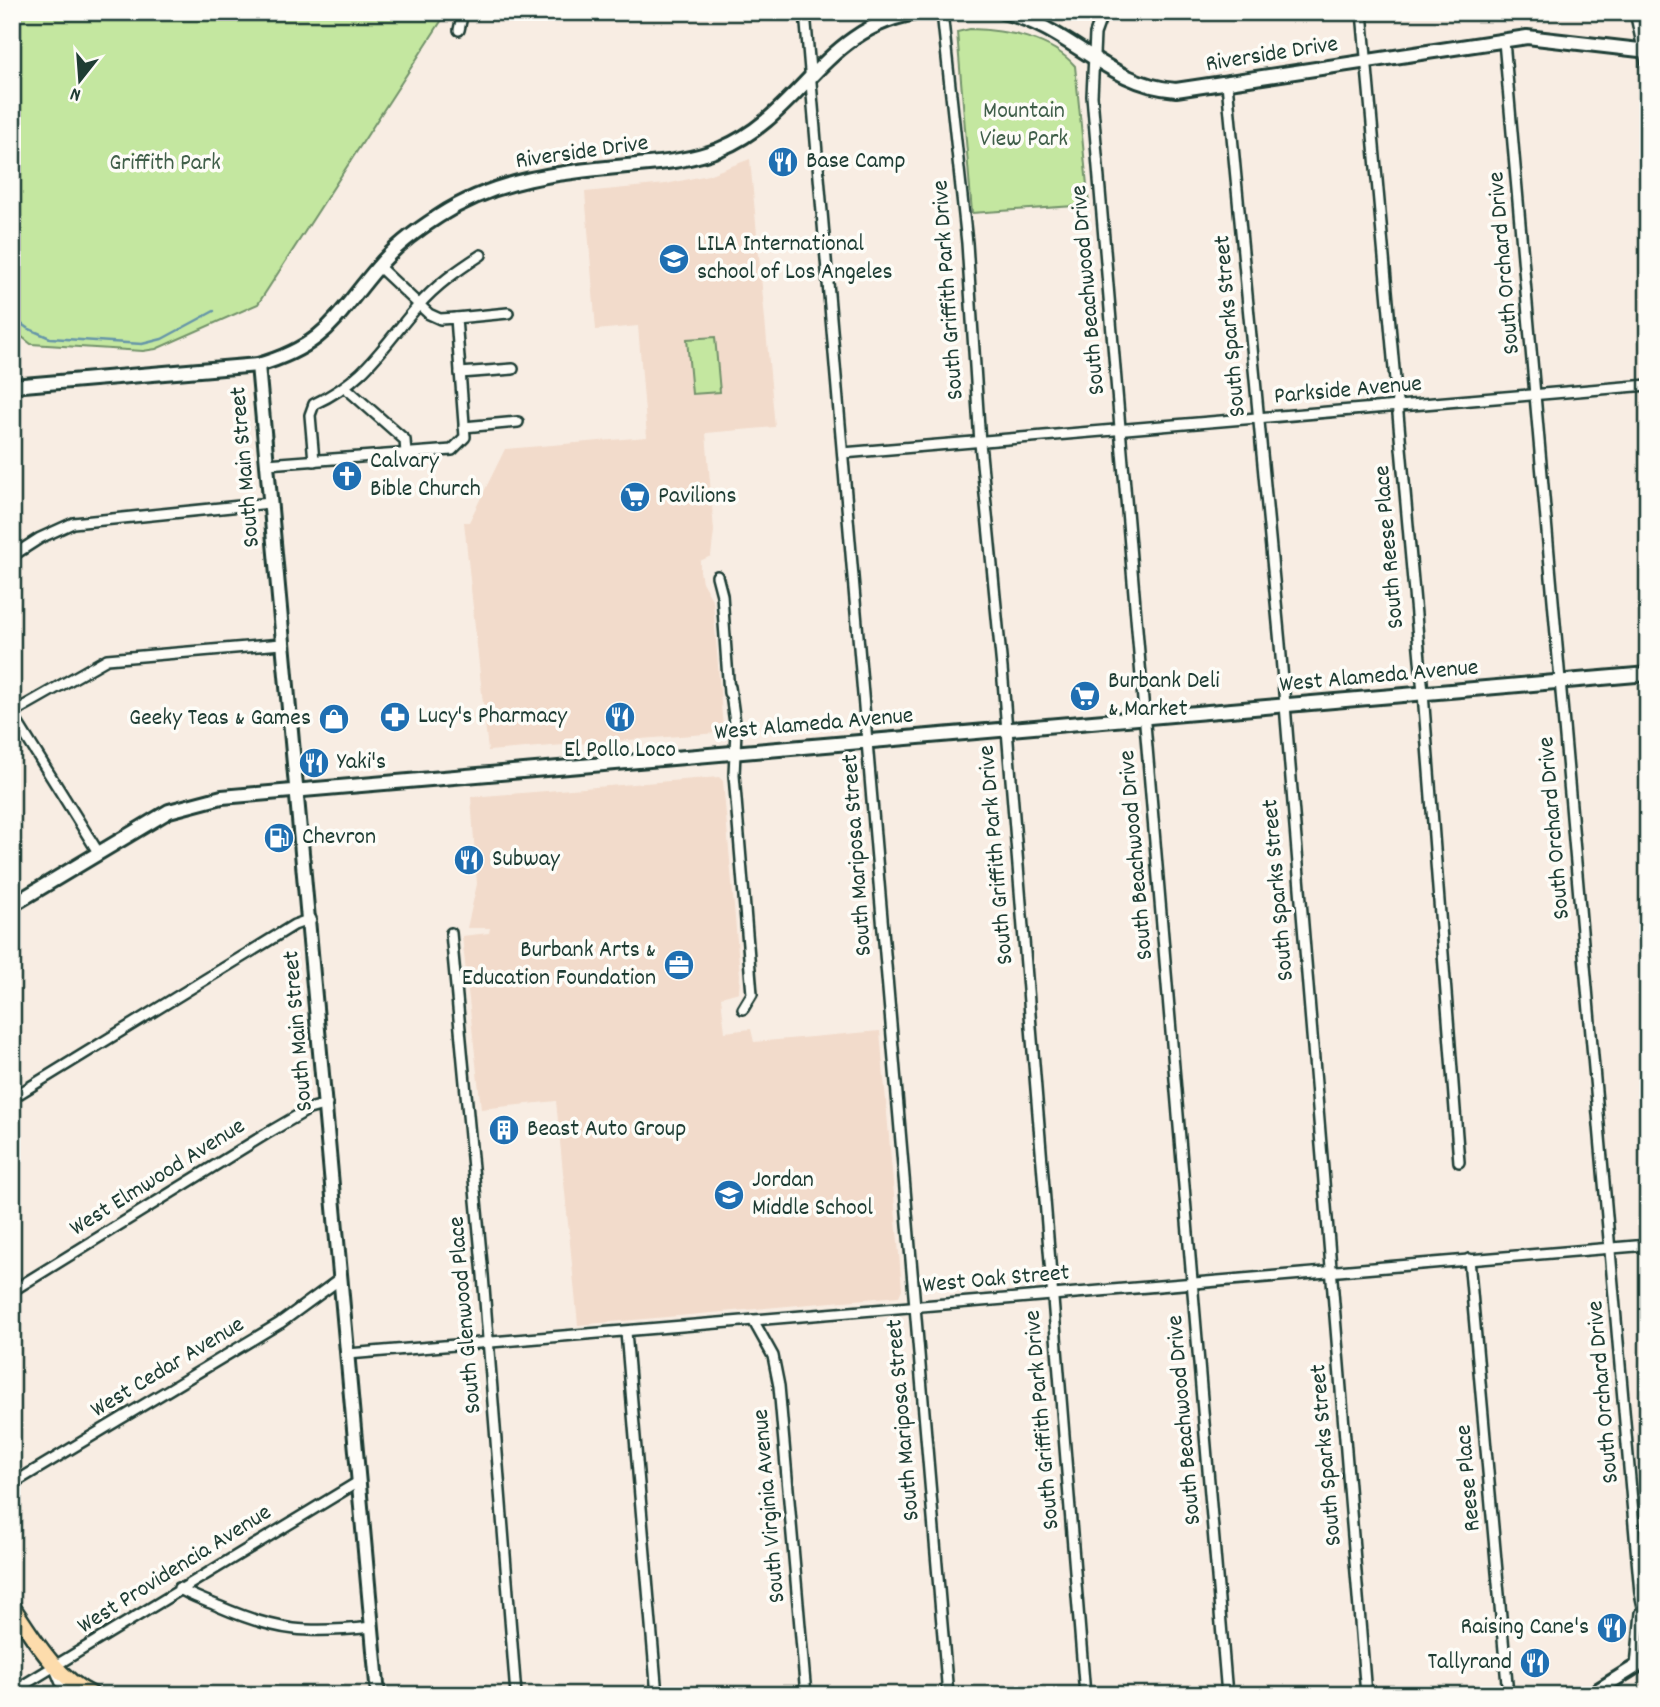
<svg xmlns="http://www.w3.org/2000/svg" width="1660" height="1707" font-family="Dekko,sans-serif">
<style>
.built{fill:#f2dbcb}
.green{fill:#c4e7a0;stroke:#72926a;stroke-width:2}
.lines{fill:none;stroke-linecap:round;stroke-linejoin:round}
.stream{stroke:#6696a8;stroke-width:2.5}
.minor-casing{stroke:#1f3d34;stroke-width:14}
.secondary-casing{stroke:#1f3d34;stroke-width:18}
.primary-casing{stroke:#1f3d34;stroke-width:19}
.minor{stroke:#fdfcf7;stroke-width:9}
.secondary{stroke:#fdfcf7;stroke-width:12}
.primary{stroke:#fddcac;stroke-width:14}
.labels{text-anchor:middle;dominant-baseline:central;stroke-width:7;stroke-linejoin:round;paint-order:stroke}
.street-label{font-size:24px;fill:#1f3d34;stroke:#fdfcf7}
.park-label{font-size:24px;fill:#405f4a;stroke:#fdfcf7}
.poi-label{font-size:24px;fill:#1f3d34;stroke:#fdfcf7;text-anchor:start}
</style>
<rect width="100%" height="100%" fill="#f8ede3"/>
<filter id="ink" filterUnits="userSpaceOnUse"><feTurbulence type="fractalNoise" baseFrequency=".0143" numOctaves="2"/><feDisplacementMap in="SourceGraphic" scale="14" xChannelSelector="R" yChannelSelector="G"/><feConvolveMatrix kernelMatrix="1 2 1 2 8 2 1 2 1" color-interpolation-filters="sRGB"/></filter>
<g filter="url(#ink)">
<g class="built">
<polygon points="750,159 775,427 706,433 714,531 711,556 700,561 700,571 702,582 713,601 723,729 718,733 488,751 464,522 469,522 505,449 647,437 638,326 596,330 585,192 666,184 708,175"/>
<polygon points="719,777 723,781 740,975 739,992 721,997 725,1032 751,1029 754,1042 880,1031 902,1289 899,1296 578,1325 556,1101 481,1109 462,936 489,933 490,928 467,928 477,884 471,797"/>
</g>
<g class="green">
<polygon points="12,12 447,12 258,304 156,349 143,351 31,344 12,329"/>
<path d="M970,29C1006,30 1051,38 1075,66L1089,205L972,213L957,32Z"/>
<polygon points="715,337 720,392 692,394 687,339"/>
</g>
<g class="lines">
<polyline class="stream" points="12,317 27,328 50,338 142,344 162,339 214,311"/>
<g class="minor-casing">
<g id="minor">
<polyline points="805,12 948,1695"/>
<polyline points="942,12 967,243 980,443 1002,668 1085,1695"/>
<polyline points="1103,12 1095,34 1092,96 1227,1695"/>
<polyline points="1362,12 1423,693 1459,1162"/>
<polyline points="1635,12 1648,71"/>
<polyline points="459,30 463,12"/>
<polyline points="1504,41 1640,1593 1648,1629"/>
<polyline points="1227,83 1280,644 1366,1695"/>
<polyline points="456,318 508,313"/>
<polyline points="460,373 513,369"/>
<polyline points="346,388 405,440 406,454"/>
<polyline points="464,427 518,422"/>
<polyline points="843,453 1648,385"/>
<path d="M314,461L310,415L314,404C366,380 382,347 418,306C436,285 458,270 481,255"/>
<polyline points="267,464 452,450 465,437 456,318 440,319 429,314 378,266"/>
<polyline points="12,556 40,538 73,523 270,503"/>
<polyline points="717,576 722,595 729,693"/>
<polyline points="730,687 736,730 734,775 752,994 743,1009"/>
<polyline points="12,713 107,659 282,644"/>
<polyline points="12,714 98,852"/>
<polyline points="451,933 483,1275 516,1695"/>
<polyline points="12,1098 294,925 311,919"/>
<polyline points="1469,1259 1508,1695"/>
<polyline points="12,1291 266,1134 309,1109 327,1104"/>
<polyline points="753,1320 773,1356 779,1386 806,1695"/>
<polyline points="626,1332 657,1695"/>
<polyline points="348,1354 1648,1245"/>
<polyline points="12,1484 280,1323 340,1279"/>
<path d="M179,1588C190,1596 205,1600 218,1606C278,1632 308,1634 372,1627"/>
<polyline points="1636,1666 1641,1613"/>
<polyline points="56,1671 66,1695"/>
<polyline points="12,1692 358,1482"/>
</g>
</g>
<g class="secondary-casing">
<g id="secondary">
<path d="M1002,12C1070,27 1107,85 1176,90L1527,37L1648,51"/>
<path d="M258,365C298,808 341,1251 378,1695"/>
<path d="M12,386L258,365C327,345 335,317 378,267C394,247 417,230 439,216C496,179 560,172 627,166C659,163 690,161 720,149C803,115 823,24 923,12"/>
<polyline points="12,905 169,811 222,797 1648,674"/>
<polyline points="1590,1695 1648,1659"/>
</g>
</g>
<g class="primary-casing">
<path id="primary" d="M12,1606C35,1640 55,1677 93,1695"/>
</g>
<use href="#minor" class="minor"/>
<use href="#secondary" class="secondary"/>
<use href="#primary" class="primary"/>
</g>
</g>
<defs>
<g id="restaurant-disc" transform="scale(1.575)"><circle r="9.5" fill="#1f6fb2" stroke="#fdfcf7"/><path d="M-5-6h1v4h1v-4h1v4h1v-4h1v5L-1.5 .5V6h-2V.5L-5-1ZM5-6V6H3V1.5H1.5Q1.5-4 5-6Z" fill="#fff"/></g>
<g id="school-disc" transform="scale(1.575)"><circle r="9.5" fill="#1f6fb2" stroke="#fdfcf7"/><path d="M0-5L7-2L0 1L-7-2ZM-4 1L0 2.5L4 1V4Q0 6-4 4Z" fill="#fff"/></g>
<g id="church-disc" transform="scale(1.575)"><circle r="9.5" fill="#1f6fb2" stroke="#fdfcf7"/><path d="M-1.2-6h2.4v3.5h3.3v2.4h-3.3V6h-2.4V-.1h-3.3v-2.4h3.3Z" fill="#fff"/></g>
<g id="supermarket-disc" transform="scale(1.575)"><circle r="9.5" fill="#1f6fb2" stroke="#fdfcf7"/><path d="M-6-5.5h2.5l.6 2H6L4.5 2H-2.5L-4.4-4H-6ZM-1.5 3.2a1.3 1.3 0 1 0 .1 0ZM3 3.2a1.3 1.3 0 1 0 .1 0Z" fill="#fff"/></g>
<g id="pharmacy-disc" transform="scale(1.575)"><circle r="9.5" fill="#1f6fb2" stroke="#fdfcf7"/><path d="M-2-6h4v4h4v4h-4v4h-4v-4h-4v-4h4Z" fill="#fff"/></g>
<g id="shop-disc" transform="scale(1.575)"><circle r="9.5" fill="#1f6fb2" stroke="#fdfcf7"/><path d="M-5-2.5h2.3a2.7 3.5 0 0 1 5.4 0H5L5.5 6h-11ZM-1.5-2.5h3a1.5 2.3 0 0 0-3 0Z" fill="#fff"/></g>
<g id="fuel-disc" transform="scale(1.575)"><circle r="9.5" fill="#1f6fb2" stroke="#fdfcf7"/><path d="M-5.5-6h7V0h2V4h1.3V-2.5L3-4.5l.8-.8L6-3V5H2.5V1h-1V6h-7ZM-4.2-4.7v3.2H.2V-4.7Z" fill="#fff"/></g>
<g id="office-disc" transform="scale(1.575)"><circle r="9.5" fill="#1f6fb2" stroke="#fdfcf7"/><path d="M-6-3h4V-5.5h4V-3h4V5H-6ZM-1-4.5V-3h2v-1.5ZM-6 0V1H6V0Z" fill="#fff"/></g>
<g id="building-disc" transform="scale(1.575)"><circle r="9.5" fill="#1f6fb2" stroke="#fdfcf7"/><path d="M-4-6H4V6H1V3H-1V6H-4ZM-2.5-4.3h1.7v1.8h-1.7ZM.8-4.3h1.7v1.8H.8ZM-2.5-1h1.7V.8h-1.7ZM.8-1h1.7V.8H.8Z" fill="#fff"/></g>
</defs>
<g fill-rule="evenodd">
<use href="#restaurant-disc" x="783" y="162"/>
<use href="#school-disc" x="674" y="259"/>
<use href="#church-disc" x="347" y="476"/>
<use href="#supermarket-disc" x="635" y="497"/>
<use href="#supermarket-disc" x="1085" y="696"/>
<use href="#pharmacy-disc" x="395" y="717"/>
<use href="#restaurant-disc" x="620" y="717"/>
<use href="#shop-disc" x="334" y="719"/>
<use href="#restaurant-disc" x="314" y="763"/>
<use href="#fuel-disc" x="279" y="838"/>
<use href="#restaurant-disc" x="469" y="860"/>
<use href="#office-disc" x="679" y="965"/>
<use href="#building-disc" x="504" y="1130"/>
<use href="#school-disc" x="729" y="1195"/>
<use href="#restaurant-disc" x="1612" y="1628"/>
<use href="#restaurant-disc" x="1535" y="1663"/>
</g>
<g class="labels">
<g class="street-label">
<text transform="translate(1272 55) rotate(-9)">Riverside Drive</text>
<text transform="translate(582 153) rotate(-8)">Riverside Drive</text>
<text transform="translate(1505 263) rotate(-95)">South Orchard Drive</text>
<text transform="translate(949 290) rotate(-94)">South Griffith Park Drive</text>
<text transform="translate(1089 290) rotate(-95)">South Beachwood Drive</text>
<text transform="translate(1231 326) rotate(-95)">South Sparks Street</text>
<text transform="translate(1348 391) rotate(-5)">Parkside Avenue</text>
<text transform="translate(246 467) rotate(-95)">South Main Street</text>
<text transform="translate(1390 547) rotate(-95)">South Reese Place</text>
<text transform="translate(1379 677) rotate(-5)">West Alameda Avenue</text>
<text transform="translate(814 725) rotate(-5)">West Alameda Avenue</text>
<text transform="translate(1555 828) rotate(-95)">South Orchard Drive</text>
<text transform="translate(858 855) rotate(-94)">South Mariposa Street</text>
<text transform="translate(997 855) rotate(-95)">South Griffith Park Drive</text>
<text transform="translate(1137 855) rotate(-95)">South Beachwood Drive</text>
<text transform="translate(1279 890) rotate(-95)">South Sparks Street</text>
<text transform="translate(299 1031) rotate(-95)">South Main Street</text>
<text transform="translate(158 1178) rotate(-32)">West Elmwood Avenue</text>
<text transform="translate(996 1280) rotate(-5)">West Oak Street</text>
<text transform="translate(466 1315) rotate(-95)">South Glenwood Place</text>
<text transform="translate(168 1368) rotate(-31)">West Cedar Avenue</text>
<text transform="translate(1604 1392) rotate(-95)">South Orchard Drive</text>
<text transform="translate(904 1420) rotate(-95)">South Mariposa Street</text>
<text transform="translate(1043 1420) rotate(-95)">South Griffith Park Drive</text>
<text transform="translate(1185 1420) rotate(-95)">South Beachwood Drive</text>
<text transform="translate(1327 1455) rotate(-95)">South Sparks Street</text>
<text transform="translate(1469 1478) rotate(-95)">Reese Place</text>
<text transform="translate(770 1506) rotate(-95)">South Virginia Avenue</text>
<text transform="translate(175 1570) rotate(-32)">West Providencia Avenue</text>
</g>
<g class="park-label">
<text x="1024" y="112">Mountain<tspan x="1024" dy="28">View Park</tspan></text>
<text x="165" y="164">Griffith Park</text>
</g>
<g class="poi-label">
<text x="806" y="162">Base Camp</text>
<text x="697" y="245">LILA International<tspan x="697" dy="28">school of Los Angeles</tspan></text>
<text x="370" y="462">Calvary<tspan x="370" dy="28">Bible Church</tspan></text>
<text x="658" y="497">Pavilions</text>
<text x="1108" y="682">Burbank Deli<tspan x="1108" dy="28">&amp; Market</tspan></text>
<text x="418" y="717">Lucy's Pharmacy</text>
<text x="311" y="719" text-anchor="end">Geeky Teas &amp; Games</text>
<text x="620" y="751" text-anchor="middle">El Pollo Loco</text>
<text x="337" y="763">Yaki's</text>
<text x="302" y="838">Chevron</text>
<text x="492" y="860">Subway</text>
<text x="656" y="951" text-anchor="end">Burbank Arts &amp;<tspan x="656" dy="28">Education Foundation</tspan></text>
<text x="527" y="1130">Beast Auto Group</text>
<text x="752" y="1181">Jordan<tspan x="752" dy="28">Middle School</tspan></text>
<text x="1589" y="1628" text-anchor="end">Raising Cane's</text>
<text x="1512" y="1663" text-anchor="end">Tallyrand</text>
</g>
</g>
<rect width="1660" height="1707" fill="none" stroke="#fdfcf7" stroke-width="42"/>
<rect x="21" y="21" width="1618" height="1665" fill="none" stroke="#1f3d34" stroke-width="2.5" filter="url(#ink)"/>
<g transform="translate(80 80) rotate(197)" stroke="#fdfcf7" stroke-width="5" paint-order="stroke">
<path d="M0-5L12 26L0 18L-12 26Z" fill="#1f3d34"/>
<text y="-10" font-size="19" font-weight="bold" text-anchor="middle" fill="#1f3d34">N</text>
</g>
</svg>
